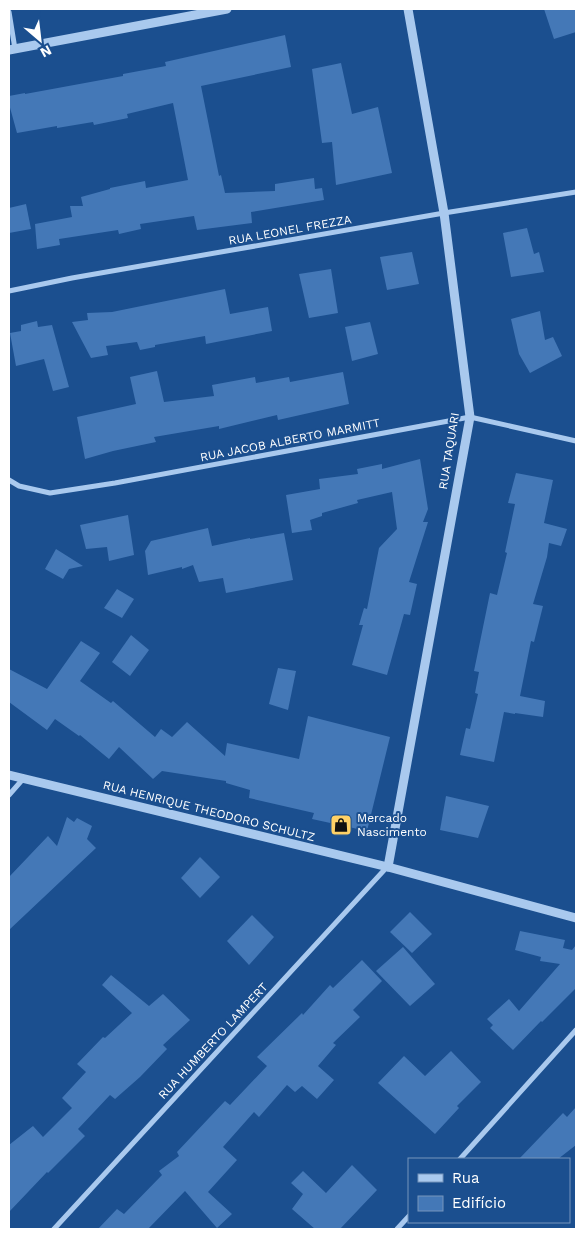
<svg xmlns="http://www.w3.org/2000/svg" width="585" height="1238" font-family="'Work Sans',sans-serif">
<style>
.building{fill:#4478b7}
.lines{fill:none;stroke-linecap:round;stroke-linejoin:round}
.minor{stroke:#a9c9ee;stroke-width:5}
.tertiary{stroke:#a9c9ee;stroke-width:9}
.labels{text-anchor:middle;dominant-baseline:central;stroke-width:4;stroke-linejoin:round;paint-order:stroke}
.street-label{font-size:12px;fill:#fff;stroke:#1b4f8f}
.poi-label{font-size:12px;fill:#fff;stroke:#1b4f8f;text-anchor:start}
</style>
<rect width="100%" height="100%" fill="#1b4f8f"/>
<g class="building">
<polygon points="544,9 576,9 576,32 554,39"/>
<polygon points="285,35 291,67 201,86 219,176 221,175 225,193 275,191 275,184 314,178 315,189 322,188 324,200 251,212 252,223 197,230 194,216 140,224 141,229 119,234 118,230 59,239 60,245 37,249 35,224 72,217 70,206 83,206 81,197 110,189 110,188 145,181 146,188 188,180 173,103 127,114 128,118 94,125 93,122 57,128 57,126 17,133 9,104 9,96 25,93 25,94 123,76 123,74 166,66 165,62"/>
<polygon points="341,63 352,114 378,107 392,173 336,185 332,142 322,143 312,69"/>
<polygon points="26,204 31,229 9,233 9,208"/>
<polygon points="527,228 534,254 539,252 544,272 511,277 503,233"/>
<polygon points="412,252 419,284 387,290 380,257"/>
<polygon points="331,269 338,313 309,318 299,274"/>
<polygon points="225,289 230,314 268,307 272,331 206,344 205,336 155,345 155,347 140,350 137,342 106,346 108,355 91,358 72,322 88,320 87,313 112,312"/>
<polygon points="540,311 545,340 553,337 562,356 530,373 519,354 511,319"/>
<polygon points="37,321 38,327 52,325 69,387 53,391 44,359 16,366 10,333 21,331 21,325"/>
<polygon points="370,322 378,354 352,361 345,327"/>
<polygon points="157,371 164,402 214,396 212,385 255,377 256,383 289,377 290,382 343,372 349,404 278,420 277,415 219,429 219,426 154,437 156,442 113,451 85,459 77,417 136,404 130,377"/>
<polygon points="420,459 428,509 423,522 428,522 409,582 417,584 410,615 404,614 387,675 352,665 363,625 359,625 364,608 367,609 379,548 397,529 392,492 357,500 358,503 322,513 322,516 310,520 312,530 292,533 286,495 320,489 319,479 358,474 357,469 382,464 382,469"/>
<polygon points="516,473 553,480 544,523 567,529 561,546 549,543 547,557 533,604 543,606 534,642 531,641 520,696 545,701 543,717 515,713 515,714 504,712 494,762 460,755 466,728 470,729 478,694 475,693 479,672 474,671 490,593 497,595 507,553 505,552 515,504 508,503"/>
<polygon points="128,515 134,555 109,561 107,547 86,549 80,525"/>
<polygon points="208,528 212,546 250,538 250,539 284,533 293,580 226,593 223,578 199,582 193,565 182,569 182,567 148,575 145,551 151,541"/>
<polygon points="56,549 83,566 69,569 63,579 45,569"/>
<polygon points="117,589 134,599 122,618 104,608"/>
<polygon points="131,635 149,650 130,676 112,662"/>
<polygon points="81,641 100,653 80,681 111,703 113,701 155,737 161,729 172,737 187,722 225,756 227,743 299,759 308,716 390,737 367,831 312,819 314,813 249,798 250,790 226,783 226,781 162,771 153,779 119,747 109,759 80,735 79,736 55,719 47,730 9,702 9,669 47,689"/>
<polygon points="278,668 296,671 288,710 269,704"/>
<polygon points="446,796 489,806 478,838 440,830"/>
<polygon points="67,817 74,822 77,818 92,826 87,839 96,848 9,930 9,877 48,836 57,846"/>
<polygon points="200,857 220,877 200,898 181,878"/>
<polygon points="410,912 432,934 412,953 390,932"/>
<polygon points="252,915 274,937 249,965 227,941"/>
<polygon points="520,931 565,940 563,948 572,950 576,945 576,988 542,1022 541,1021 513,1050 490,1028 493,1025 487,1019 509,999 519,1011 560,964 540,961 541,957 515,950"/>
<polygon points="403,947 435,984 410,1006 376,971"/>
<polygon points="362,960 382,981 353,1010 360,1017 333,1043 336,1045 318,1066 334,1080 317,1099 302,1086 295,1092 287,1085 259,1117 254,1112 223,1147 237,1160 208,1192 232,1214 217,1228 185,1191 148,1229 98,1229 117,1209 124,1214 162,1175 159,1171 179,1156 177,1152 225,1101 230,1105 267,1066 257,1057 302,1013 303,1015 330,985 333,988"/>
<polygon points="111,975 149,1006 163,994 190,1020 163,1045 167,1049 140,1077 115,1099 110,1095 78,1129 85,1136 48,1173 47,1172 9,1212 9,1145 33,1126 43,1137 72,1108 62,1098 86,1072 77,1064 103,1037 105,1038 132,1013 102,985"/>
<polygon points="451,1051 481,1082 457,1106 459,1108 435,1134 378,1083 404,1056 425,1076"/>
<polygon points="576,1107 576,1145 558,1159 519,1159 563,1113 567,1117"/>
<polygon points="352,1165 377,1190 340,1229 315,1229 292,1209 303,1194 291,1183 303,1171 326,1193"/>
</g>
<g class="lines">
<g class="minor">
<polyline points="9,12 15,49"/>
<polyline points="9,291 72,278 444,213 576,192"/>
<polyline points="9,480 19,486 50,493 115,483 470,417 576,441"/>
<polyline points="9,795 23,779"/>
<polyline points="460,1159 576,1030"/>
<polyline points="54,1229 387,867"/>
<polyline points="397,1229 409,1216"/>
</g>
<g class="tertiary">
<polyline points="9,50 227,9"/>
<polyline points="9,775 388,867 576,918"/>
<polyline points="388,867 470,417 444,213 408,9"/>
</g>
</g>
<defs>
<g id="shop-square" transform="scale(1.125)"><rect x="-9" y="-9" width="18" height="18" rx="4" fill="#ffd166" stroke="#1b4f8f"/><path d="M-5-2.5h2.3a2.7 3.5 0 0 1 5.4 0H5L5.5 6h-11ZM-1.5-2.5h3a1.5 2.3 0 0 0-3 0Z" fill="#111"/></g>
</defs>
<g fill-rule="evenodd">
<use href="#shop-square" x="341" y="825"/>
</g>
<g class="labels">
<g class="street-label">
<text transform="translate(290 230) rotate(-10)">RUA LEONEL FREZZA</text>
<text transform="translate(290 440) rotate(-11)">RUA JACOB ALBERTO MARMITT</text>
<text transform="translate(449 451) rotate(-81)">RUA TAQUARI</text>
<text transform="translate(209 811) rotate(14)">RUA HENRIQUE THEODORO SCHULTZ</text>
<text transform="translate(213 1041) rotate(-47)">RUA HUMBERTO LAMPERT</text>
</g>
<g class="poi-label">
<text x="357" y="818">Mercado<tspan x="357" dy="14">Nascimento</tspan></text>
</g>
</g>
<rect width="585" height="1238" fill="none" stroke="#ffffff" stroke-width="20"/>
<rect x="408" y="1158" width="162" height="65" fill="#1b4f8f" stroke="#7695bc"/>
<rect x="418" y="1174" width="25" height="8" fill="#a9c9ee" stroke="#7695bc"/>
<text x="452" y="1183" font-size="15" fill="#ffffff">Rua</text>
<rect x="418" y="1196" width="25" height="15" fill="#4478b7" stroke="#7695bc"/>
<text x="452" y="1208" font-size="15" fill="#ffffff">Edifício</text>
<g transform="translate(40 40) rotate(152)" stroke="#1b4f8f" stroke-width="4" paint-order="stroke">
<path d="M0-4L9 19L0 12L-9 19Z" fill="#ffffff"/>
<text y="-8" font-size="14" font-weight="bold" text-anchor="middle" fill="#ffffff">N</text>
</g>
</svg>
